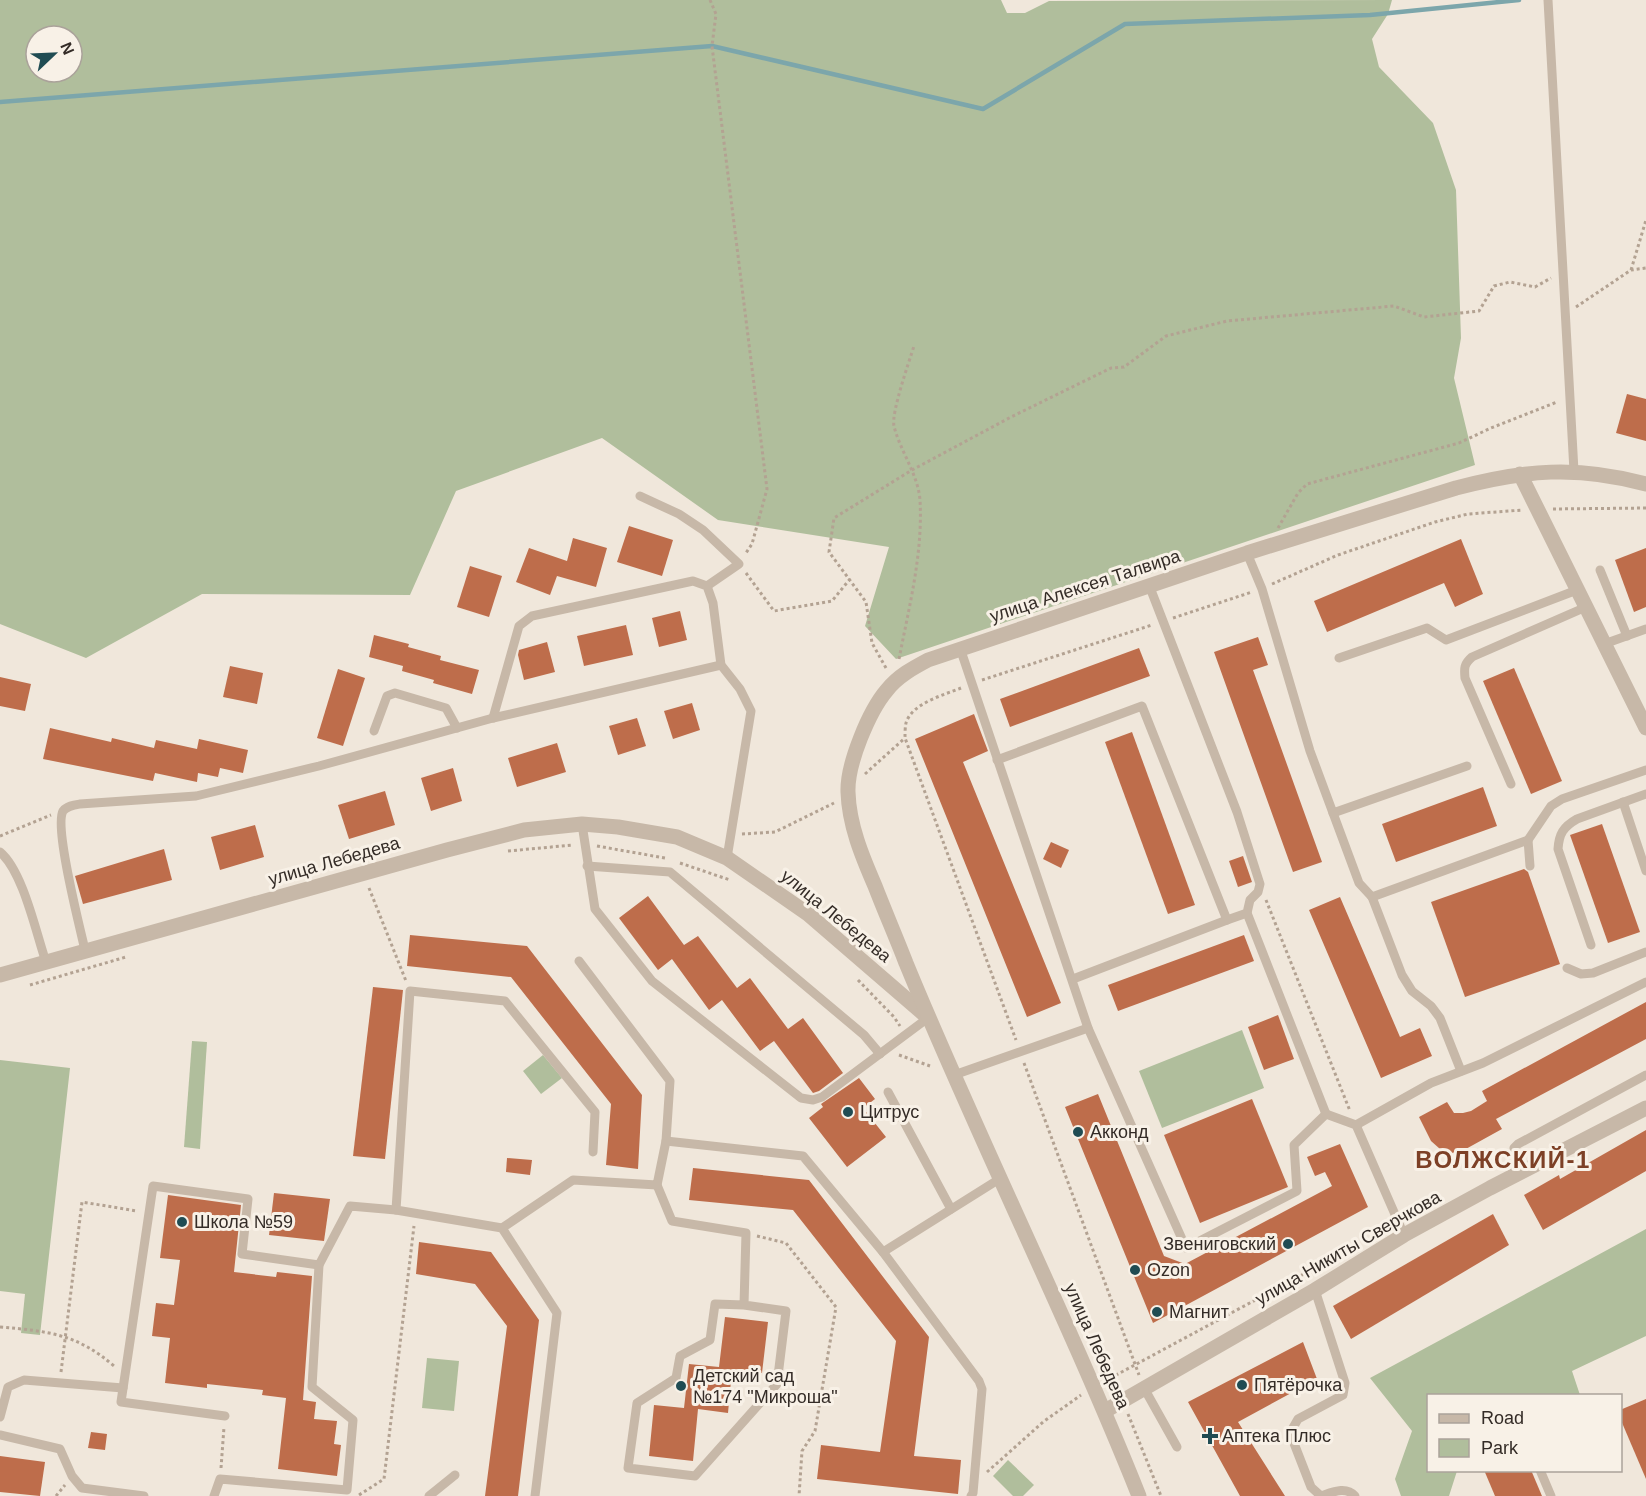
<svg xmlns="http://www.w3.org/2000/svg" width="1646" height="1496" font-family="Helvetica,sans-serif">
<style>
.green{fill:#b0be9c;fill-rule:evenodd}
.lines{fill:none;stroke-linecap:round;stroke-linejoin:round}
.stream{stroke:#7ca6ab;stroke-width:4.5}
.building{fill:#be6d4b}
.path{stroke:#b3a292;stroke-width:3;stroke-dasharray:3 3;stroke-linecap:butt}
.service{stroke:#c7b8a8;stroke-width:9}
.minor{stroke:#c7b8a8;stroke-width:15}
.poi-dot{fill:#204c53;stroke:#f8f1e7;stroke-width:2}
.labels{text-anchor:middle;dominant-baseline:central;stroke-width:6;stroke-linejoin:round;paint-order:stroke}
.street-label{font-size:18px;fill:#342c27;stroke:#f8f1e7}
.poi-label{font-size:18px;fill:#342c27;stroke:#f8f1e7;text-anchor:start}
.district-label{font-size:24px;font-weight:bold;letter-spacing:1.5px;fill:#7d4026;stroke:#f8f1e7}
</style>
<rect width="100%" height="100%" fill="#f0e7db"/>
<g class="green">
<path d="M0,0H1001L1007,13H1025L1049,1L1392,0L1388,14L1372,39L1379,67L1433,123L1456,190L1461,338L1454,378L1475,465L896,659L865,626L889,547L718,520L602,438L456,491L410,595L202,594L86,658L0,624ZM36,36H72V72H36Z"/>
<polygon points="1242,1030 1264,1088 1162,1128 1139,1071"/>
<polygon points="192,1041 207,1042 200,1149 184,1147"/>
<polygon points="543,1055 562,1078 541,1094 523,1071"/>
<polygon points="0,1060 70,1068 40,1335 21,1333 25,1294 0,1291"/>
<polygon points="1646,1229 1646,1336 1572,1371 1580,1395 1428,1396 1428,1470 1457,1471 1449,1496 1401,1496 1395,1479 1412,1431 1370,1378"/>
<polygon points="427,1358 459,1361 454,1411 422,1408"/>
<polygon points="1008,1460 1034,1485 1023,1496 1013,1496 993,1476"/>
</g>
<g class="lines">
<polyline class="stream" points="0,102 712,46 983,109 1125,24 1370,15 1519,0"/>
</g>
<g class="building">
<polygon points="1627,394 1646,399 1646,441 1616,433"/>
<polygon points="629,526 673,540 662,576 617,562"/>
<polygon points="573,538 607,548 596,587 557,576 550,595 516,582 529,548 567,561"/>
<polygon points="1461,539 1483,594 1455,607 1444,583 1327,632 1314,601"/>
<polygon points="1646,548 1646,607 1634,612 1615,560"/>
<polygon points="470,566 502,576 489,617 457,607"/>
<polygon points="680,611 687,640 659,647 652,618"/>
<polygon points="626,625 633,655 584,666 577,636"/>
<polygon points="374,635 409,644 408,647 441,656 440,660 479,670 472,694 433,683 434,680 402,671 403,666 369,657"/>
<polygon points="1258,637 1268,665 1253,670 1322,862 1293,872 1214,652"/>
<polygon points="547,642 555,672 524,680 518,655 519,650"/>
<polygon points="1139,648 1150,676 1010,727 1000,699"/>
<polygon points="230,666 263,673 257,704 223,697"/>
<polygon points="1514,668 1562,781 1531,794 1483,681"/>
<polygon points="338,669 365,678 343,746 317,738"/>
<polygon points="0,677 31,684 25,711 0,706"/>
<polygon points="692,703 700,730 673,739 664,711"/>
<polygon points="974,714 988,751 963,762 1061,1003 1027,1017 915,739"/>
<polygon points="637,718 646,746 618,755 609,726"/>
<polygon points="50,728 111,742 112,738 154,748 156,740 197,749 199,739 248,750 243,773 220,768 218,777 198,773 197,782 155,773 153,781 43,759"/>
<polygon points="1132,732 1195,905 1168,914 1105,742"/>
<polygon points="557,743 566,772 517,787 508,758"/>
<polygon points="453,768 462,801 431,811 421,778"/>
<polygon points="1483,787 1497,826 1396,862 1382,824"/>
<polygon points="385,791 395,825 349,839 338,805"/>
<polygon points="1602,824 1640,932 1608,943 1570,835"/>
<polygon points="255,825 264,857 220,870 211,837"/>
<polygon points="1051,842 1069,850 1061,868 1043,859"/>
<polygon points="164,849 172,880 83,904 75,876"/>
<polygon points="1243,856 1252,882 1238,887 1229,861"/>
<polygon points="1524,869 1528,872 1560,964 1465,997 1431,902"/>
<polygon points="648,896 684,945 698,936 737,988 750,978 788,1029 803,1018 843,1073 819,1091 813,1093 774,1041 760,1051 722,1000 709,1010 672,959 658,970 619,918"/>
<polygon points="1340,897 1400,1037 1420,1028 1432,1056 1381,1078 1309,910"/>
<polygon points="410,935 527,946 642,1095 638,1169 606,1165 611,1104 511,977 407,966"/>
<polygon points="1244,935 1254,961 1118,1011 1108,985"/>
<polygon points="373,987 403,990 385,1159 353,1156"/>
<polygon points="1646,1002 1646,1039 1496,1119 1502,1129 1464,1150 1452,1153 1440,1149 1431,1141 1419,1117 1447,1102 1454,1113 1463,1113 1471,1111 1487,1101 1482,1091"/>
<polygon points="1278,1015 1294,1059 1264,1070 1248,1027"/>
<polygon points="859,1078 875,1099 863,1108 886,1137 847,1167 809,1118 823,1107 821,1104"/>
<polygon points="1098,1094 1164,1256 1185,1264 1332,1186 1325,1172 1315,1176 1307,1157 1340,1144 1368,1207 1153,1323 1065,1107"/>
<polygon points="1252,1099 1288,1187 1200,1223 1164,1135"/>
<polygon points="1646,1130 1646,1171 1543,1230 1524,1195 1559,1175 1560,1179"/>
<polygon points="507,1158 532,1160 530,1175 506,1172"/>
<polygon points="693,1168 809,1180 929,1337 914,1456 961,1460 958,1494 817,1479 821,1445 880,1452 896,1341 793,1210 689,1200"/>
<polygon points="274,1193 330,1199 324,1241 269,1235"/>
<polygon points="168,1195 241,1205 234,1272 276,1277 277,1272 312,1276 303,1400 316,1402 314,1419 337,1421 334,1444 341,1445 337,1476 278,1469 286,1398 262,1395 263,1390 207,1384 207,1388 165,1383 170,1338 152,1336 156,1303 174,1305 180,1260 160,1258"/>
<polygon points="1493,1214 1509,1245 1351,1339 1333,1306"/>
<polygon points="419,1242 491,1252 539,1320 518,1496 485,1496 507,1326 475,1284 416,1274"/>
<polygon points="725,1317 768,1322 762,1373 732,1370 728,1413 698,1409 693,1461 649,1456 654,1405 684,1408 689,1364 719,1367"/>
<polygon points="1303,1342 1317,1379 1238,1422 1285,1496 1240,1496 1188,1402"/>
<polygon points="1646,1399 1646,1479 1620,1418 1620,1410"/>
<polygon points="91,1432 107,1434 105,1450 88,1448"/>
<polygon points="0,1456 45,1462 40,1496 0,1492"/>
<polygon points="1484,1470 1531,1470 1542,1496 1495,1496"/>
</g>
<g class="lines">
<g class="path">
<polyline points="710,0 716,14 712,46 767,489 752,544 746,553"/>
<polyline points="1631,270 1646,220"/>
<polyline points="1576,307 1631,270 1646,268"/>
<polyline points="1553,509 1646,508"/>
<polyline points="1278,528 1298,493 1307,484 1459,443 1491,428 1557,402"/>
<polyline points="746,573 774,611 832,601 850,579"/>
<polyline points="1272,584 1338,555 1435,522 1468,514 1523,510"/>
<polyline points="1173,618 1252,592"/>
<path d="M899,659C909,607 923,554 920,500C918,474 900,451 894,426C891,413 909,362 914,346"/>
<polyline points="886,668 872,643 866,602 829,552 834,518 912,470 1011,417 1111,368 1124,367 1166,336 1227,321 1394,306 1424,317 1479,311 1494,286 1510,282 1535,287 1551,278"/>
<polyline points="982,680 1152,625"/>
<path d="M961,688C944,695 912,703 906,723C905,727 905,734 905,738L1016,1040"/>
<polyline points="865,774 905,738"/>
<polyline points="742,834 775,832 834,803"/>
<polyline points="0,836 51,815"/>
<polyline points="597,846 665,858"/>
<polyline points="508,851 573,845"/>
<polyline points="680,863 730,880"/>
<polyline points="369,888 406,981"/>
<polyline points="1266,900 1350,1111"/>
<polyline points="858,980 894,1017 900,1026"/>
<polyline points="30,985 126,957"/>
<polyline points="899,1055 930,1066"/>
<polyline points="1024,1063 1139,1375"/>
<polyline points="757,1236 786,1243 836,1307 815,1431 802,1451 799,1496"/>
<path d="M0,1327C48,1331 77,1334 114,1366"/>
<polyline points="61,1372 82,1202 137,1211"/>
<polyline points="1113,1377 1117,1389"/>
<polyline points="1105,1381 1350,1249"/>
<polyline points="1128,1414 1161,1496"/>
<polyline points="221,1468 224,1427"/>
<polyline points="987,1472 1043,1422 1081,1395"/>
<polyline points="359,1495 384,1479 414,1226"/>
<polyline points="56,1496 65,1485"/>
</g>
<g class="service">
<polyline points="1548,0 1574,471"/>
<polyline points="640,496 679,514 703,530 739,564 707,586"/>
<polyline points="1247,553 1262,589 1310,751 1333,813 1467,766"/>
<polyline points="1600,570 1627,636"/>
<polyline points="1149,585 1237,812 1260,884 1258,892 1250,900 1247,913 1227,920"/>
<polyline points="1604,644 1646,629"/>
<polyline points="960,648 1088,1028 1186,1248 1297,1191 1294,1145 1326,1114 1356,1125 1404,1235"/>
<polyline points="1339,658 1427,628 1446,640 1577,590"/>
<polyline points="493,718 519,626 532,616 693,581 707,586 713,603 721,665 740,689 751,711 727,858"/>
<polyline points="374,731 387,696 395,693 446,708 457,728"/>
<polyline points="997,760 1142,706 1227,920 1073,979"/>
<path d="M1511,784L1465,678C1464,668 1464,664 1472,657L1586,607"/>
<polyline points="1623,802 1646,871"/>
<polyline points="1333,813 1359,883 1372,897"/>
<polyline points="582,824 595,909 652,981 801,1098 813,1100 822,1097 928,1018"/>
<polyline points="1528,840 1530,866"/>
<path d="M0,852C23,871 36,933 46,962"/>
<polyline points="587,866 670,872 864,1035 880,1054"/>
<polyline points="1247,913 1326,1114"/>
<path d="M1591,945L1558,849C1559,834 1563,827 1577,819L1646,794"/>
<path d="M85,950C80,928 54,827 63,811C67,806 74,805 80,804L196,796L319,766L493,718L721,665"/>
<polyline points="1567,968 1581,974 1593,973 1646,952"/>
<polyline points="1461,1071 1440,1018 1431,1006 1412,991 1402,975 1372,897 1528,840 1551,806 1562,799 1646,770"/>
<polyline points="954,1075 1088,1028"/>
<polyline points="888,1092 951,1209"/>
<polyline points="1356,1125 1431,1083 1483,1063 1646,982"/>
<polyline points="666,1141 803,1156 883,1252 1001,1178"/>
<polyline points="1523,1171 1514,1148 1518,1144 1646,1075"/>
<polyline points="657,1185 672,1221 746,1233 744,1305 715,1304 710,1340 680,1356 676,1378 637,1403 628,1468 695,1476 777,1384 786,1311 744,1305"/>
<polyline points="502,1228 573,1180 657,1185 666,1141 670,1081 579,961"/>
<polyline points="883,1252 979,1381 982,1389 973,1493 971,1496"/>
<path d="M1315,1290L1345,1383L1343,1395L1298,1419L1290,1433L1311,1487L1321,1496C1333,1492 1346,1486 1355,1496"/>
<polyline points="1144,1388 1177,1447"/>
<polyline points="225,1416 121,1402 153,1186 248,1199 242,1254 319,1265"/>
<polyline points="0,1417 8,1387 24,1380 123,1388"/>
<polyline points="0,1435 60,1449 72,1476 82,1488 144,1496"/>
<polyline points="1540,1470 1551,1496"/>
<polyline points="214,1496 220,1479 347,1490 353,1420 312,1387 319,1265 350,1206 396,1210"/>
<polyline points="429,1496 455,1475"/>
<polyline points="535,1496 557,1313 502,1228 396,1210 410,991 505,1001 595,1112 593,1152"/>
</g>
<g class="minor">
<polyline points="1520,474 1646,728"/>
<polyline points="0,975 447,850 524,830 582,824 618,827 677,837 727,858 808,914 925,1015"/>
<polyline points="1105,1411 1315,1290 1404,1235 1490,1188 1646,1108"/>
<path d="M1139,1496C1067,1316 980,1143 906,963C896,937 885,912 875,886C862,856 849,825 848,792C847,764 869,711 887,690C898,676 913,668 928,660L1247,553L1456,488C1525,470 1576,465 1646,484"/>
</g>
</g>
<g class="poi-dot">
<circle cx="848" cy="1112" r="6"/>
<circle cx="1078" cy="1132" r="6"/>
<circle cx="182" cy="1222" r="6"/>
<circle cx="1288" cy="1244" r="6"/>
<circle cx="1135" cy="1270" r="6"/>
<circle cx="1157" cy="1312" r="6"/>
<circle cx="1242" cy="1385" r="6"/>
<circle cx="681" cy="1386" r="6"/>
<path d="M1207 1427h6v6h6v6h-6v6h-6v-6h-6v-6h6z"/>
</g>
<g class="labels">
<g class="street-label">
<text transform="translate(1085 586) rotate(-18)">улица Алексея Талвира</text>
<text transform="translate(334 861) rotate(-16)">улица Лебедева</text>
<text transform="translate(836 916) rotate(39)">улица Лебедева</text>
<text transform="translate(1348 1248) rotate(-30)">улица Никиты Сверчкова</text>
<text transform="translate(1097 1346) rotate(66)">улица Лебедева</text>
</g>
<g class="poi-label">
<text x="860" y="1112">Цитрус</text>
<text x="1090" y="1132">Акконд</text>
<text x="194" y="1222">Школа №59</text>
<text x="1276" y="1244" text-anchor="end">Звениговский</text>
<text x="1147" y="1270">Ozon</text>
<text x="1169" y="1312">Магнит</text>
<text x="693" y="1376">Детский сад<tspan x="693" dy="21">№174 "Микроша"</tspan></text>
<text x="1254" y="1385">Пятёрочка</text>
<text x="1222" y="1436">Аптека Плюс</text>
</g>
<g class="district-label">
<text x="1503" y="1159">ВОЛЖСКИЙ-1</text>
</g>
</g>
<rect x="1427" y="1394" width="195" height="78" fill="#f8f1e7" stroke="#aaa29a" stroke-width="1.5"/>
<rect x="1439" y="1414" width="30" height="9" fill="#c7b8a8" stroke="#aaa29a" stroke-width="1.5"/>
<text x="1481" y="1424" font-size="18" fill="#342c27">Road</text>
<rect x="1439" y="1439" width="30" height="18" fill="#b0be9c" stroke="#aaa29a" stroke-width="1.5"/>
<text x="1481" y="1454" font-size="18" fill="#342c27">Park</text>
<g transform="translate(54 54) rotate(67)"><circle r="28" fill="#f8f1e7" stroke="#aaa29a" stroke-width="1.5"/>
<path d="M0-4.5L10 22L0 15L-10 22Z" fill="#204c53"/>
<text y="-9" font-size="16" font-weight="bold" text-anchor="middle" fill="#342c27">N</text>
</g>
</svg>
